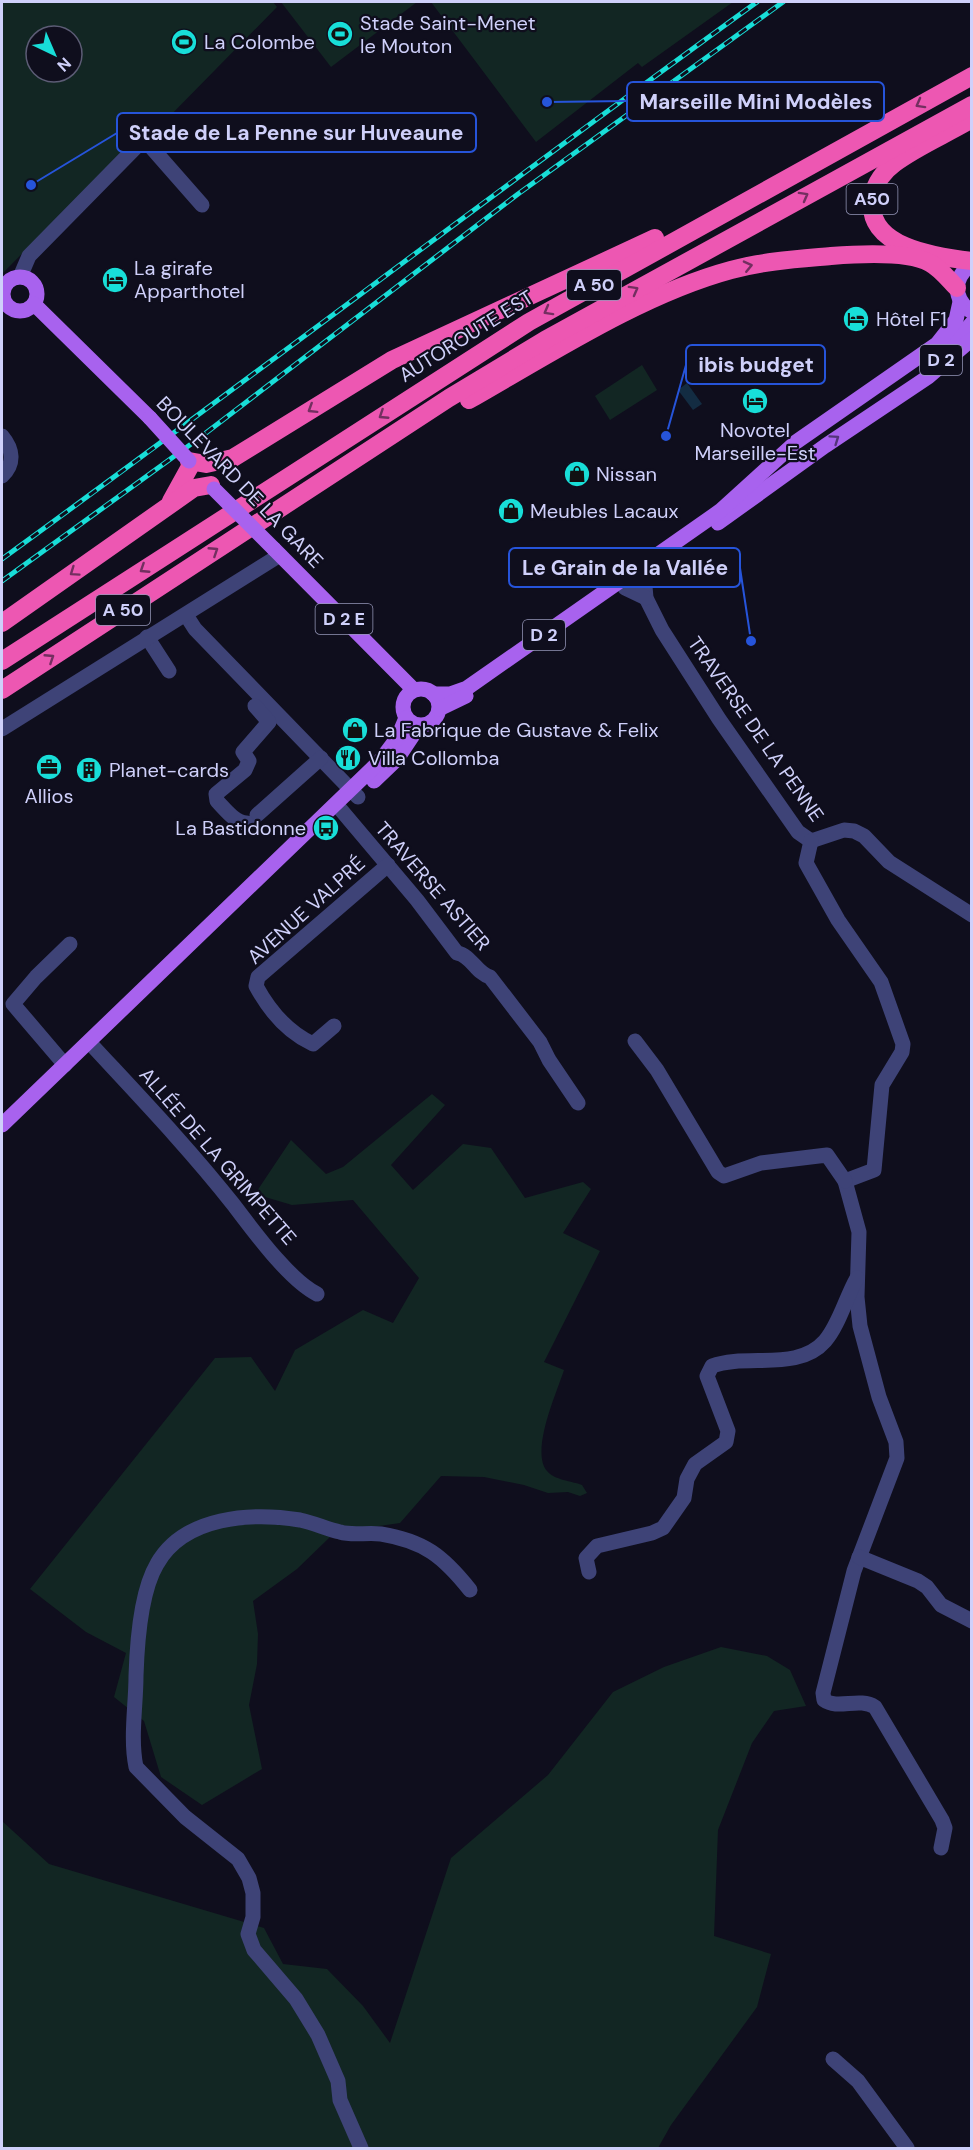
<svg xmlns="http://www.w3.org/2000/svg" width="973" height="2150" font-family="'DM Sans',sans-serif">
<style>
.green{fill:#122623;fill-rule:evenodd}
.water{fill:#132c42}
.lines{fill:none;stroke-linecap:round;stroke-linejoin:round}
.minor{stroke:#3e4377;stroke-width:15}
.major{stroke:#a862ee;stroke-width:15}
.highway{stroke:#ed57b2;stroke-width:18}
.rail-casing{stroke:#18ded8;stroke-width:5}
.rail{stroke:#0f0e1d;stroke-width:3;stroke-dasharray:9;stroke-linecap:butt}
.major-bridge{stroke:#a862ee;stroke-width:15}
.oneway{stroke:#732f60}
.oneway2{stroke:#54347b}
.labels{text-anchor:middle;dominant-baseline:central;stroke-width:4.5;stroke-linejoin:round;paint-order:stroke}
.shield{fill:#0f0e1d;stroke:#9596b8;stroke-width:1.5}
.shield-label{font-size:18px;font-weight:bold;fill:#cfd0fa}
.poi-label{font-size:20px;fill:#cfd0fa;stroke:#0f0e1d;text-anchor:start}
.street-label{font-size:20px;fill:#cfd0fa;stroke:#0f0e1d}
.leader{fill:none;stroke:#2654da;stroke-width:2}
.callout-dot{fill:#2654da;stroke:#0f0e1d;stroke-width:2}
.callout{fill:#0f0e1d;stroke:#2654da;stroke-width:2}
.callout-label{font-size:21px;text-anchor:middle;font-weight:bold;fill:#cfd0fa}
</style>
<rect width="100%" height="100%" fill="#0f0e1d"/>
<g class="green">
<path d="M2,2H273L277,7L163,123L134,117L121,125L132,142L2,274ZM36,36H72V72H36Z"/>
<polygon points="281,2 417,2 331,67"/>
<polygon points="431,2 733,2 642,67 638,63 536,142"/>
<polygon points="642,365 657,390 610,420 595,396"/>
<path d="M432,1094L445,1105L391,1165L413,1190L463,1144L491,1148L525,1198L583,1182L591,1189L563,1233L600,1251L544,1362L564,1370C557,1392 530,1451 547,1471C554,1480 572,1481 582,1485L587,1493L580,1496L568,1492L548,1493L524,1485L484,1477L441,1476L400,1523L351,1530L330,1537L297,1569L253,1601L258,1634L257,1664L249,1705L262,1769L202,1805L161,1777L144,1721L114,1697L126,1653L86,1632L30,1589L215,1358L251,1357L275,1391L295,1350L363,1310L393,1323L419,1278L353,1200L292,1205L255,1194L291,1140L326,1174L343,1167Z"/>
<polygon points="721,1647 767,1656 790,1670 806,1706 774,1711 752,1743 718,1830 714,1936 771,1954 757,2007 671,2125 658,2148 2,2148 2,1821 49,1864 264,1928 283,1964 327,1969 363,2006 390,2043 451,1858 548,1775 613,1692 664,1667"/>
</g>
<polygon class="water" points="687,383 702,404 693,410 678,390"/>
<g class="lines">
<g class="minor">
<polyline points="20,277 29,256 144,139 202,205"/>
<path d="M2,436C13,449 15,464 2,476"/>
<polyline points="644,575 646,598 662,630 719,719 798,832 811,841 844,830 854,831 864,836 889,862 972,915"/>
<polyline points="625,588 646,598"/>
<polyline points="186,615 195,629 358,797"/>
<polyline points="147,637 169,671"/>
<polyline points="2,729 280,555"/>
<path d="M336,804L417,900L457,953C471,955 476,973 490,977L540,1042L549,1060L578,1103"/>
<polyline points="257,815 321,758"/>
<path d="M247,823C235,823 225,809 217,801L216,794L245,770L249,761L243,752L269,722L255,706"/>
<path d="M811,841L806,863L838,920L881,982L903,1044L902,1052L882,1085L874,1170L845,1181L859,1232L857,1297L860,1326L879,1397L896,1442L897,1458L854,1571L823,1693L824,1700C838,1710 859,1697 875,1707L942,1820L945,1828L941,1848"/>
<path d="M334,1026L313,1044C287,1032 269,1010 256,986L258,977L388,865"/>
<polyline points="635,1041 657,1070 718,1172 724,1176 761,1163 827,1155 845,1181"/>
<path d="M89,1042C138,1095 188,1147 233,1204C253,1230 288,1279 317,1294"/>
<polyline points="65,1065 13,1004 36,977 70,944"/>
<polyline points="859,1557 918,1581 927,1587 941,1605 972,1621"/>
<path d="M589,1572L586,1558L597,1546L652,1533L663,1528L684,1498L687,1479L695,1464L726,1442L728,1431L707,1376L712,1366C747,1353 798,1372 825,1341C839,1325 846,1297 857,1278"/>
<polyline points="833,2059 858,2081 907,2148"/>
<path d="M361,2148L340,2100L338,2081L318,2035L296,1999L254,1950L248,1934L253,1917V1893L249,1878L238,1859L185,1817L136,1767C130,1738 136,1705 136,1676C137,1644 141,1591 157,1564C184,1516 252,1512 300,1520C314,1523 327,1529 340,1532C353,1536 367,1532 381,1534C424,1541 443,1556 470,1590"/>
</g>
<g class="major">
<path d="M972,264C953,277 952,299 972,312"/>
<circle cx="20" cy="294" r="17"/>
<polyline points="34,304 150,418"/>
<polyline points="950,348 972,323"/>
<polyline points="718,523 825,446 928,377 972,339"/>
<polyline points="274,549 414,690"/>
<circle cx="421" cy="707" r="18"/>
<polyline points="433,694 450,694 467,688 720,511 796,442 937,344 956,320 960,302"/>
<polyline points="439,709 466,696"/>
<polyline points="374,781 397,759 419,726"/>
<polyline points="2,1125 380,761 398,737 406,718"/>
</g>
<g class="highway">
<path d="M972,119C947,134 918,146 895,163C884,171 875,183 873,196C862,247 937,257 972,261"/>
<path d="M469,400C550,354 642,294 731,270C764,261 797,259 831,256C856,254 908,251 930,263C941,269 949,280 957,288"/>
<polyline points="189,461 206,464 233,458 392,360 655,238"/>
<polyline points="171,501 192,463"/>
<polyline points="2,623 194,488 211,485"/>
<polyline points="2,661 529,322 972,76"/>
<polyline points="2,690 449,398 545,340 972,105"/>
</g>
<g class="rail-casing">
<g id="rail">
<path d="M2,559C255,375 504,185 757,2"/>
<polyline points="2,581 198,439 518,194 783,2"/>
</g>
</g>
<use href="#rail" class="rail"/>
<g class="major-bridge">
<polyline points="150,418 189,461"/>
<polyline points="214,489 274,549"/>
</g>
</g>
<defs><path id="oneway-chevron" d="M-2-3.5L2.5 0L-2 3.5" fill="none" stroke-width="1.6" stroke-linecap="round" stroke-linejoin="round" transform="scale(1.5)"/></defs>
<g class="oneway">
<use href="#oneway-chevron" transform="translate(920 104) rotate(151)"/>
<use href="#oneway-chevron" transform="translate(804 196) rotate(-29)"/>
<use href="#oneway-chevron" transform="translate(748 266) rotate(-13)"/>
<use href="#oneway-chevron" transform="translate(634 290) rotate(-29)"/>
<use href="#oneway-chevron" transform="translate(548 311) rotate(151)"/>
<use href="#oneway-chevron" transform="translate(312 409) rotate(148)"/>
<use href="#oneway-chevron" transform="translate(383 415) rotate(147)"/>
<use href="#oneway-chevron" transform="translate(214 551) rotate(-33)"/>
<use href="#oneway-chevron" transform="translate(144 569) rotate(147)"/>
<use href="#oneway-chevron" transform="translate(74 572) rotate(145)"/>
<use href="#oneway-chevron" transform="translate(50 658) rotate(-33)"/>
</g>
<use class="oneway2" href="#oneway-chevron" transform="translate(835 439) rotate(-35)"/>
<defs>
<g id="stadium-disc" transform="scale(1.35)"><circle r="9.5" fill="#18ded8" stroke="#0f0e1d"/><path d="M0-5a6.5 5 0 1 0 0 10a6.5 5 0 1 0 0-10ZM-3.5-1.8h7v3.6h-7Z" fill="#111"/></g>
<g id="hotel-disc" transform="scale(1.35)"><circle r="9.5" fill="#18ded8" stroke="#0f0e1d"/><path d="M-6-4.5h1.5V1H6V5H4.5V3h-9V5H-6ZM-4 0a1.8 1.8 0 1 1 3.6 0ZM.5 0V-2.5h3Q6-2.5 6 0Z" fill="#111"/></g>
<g id="shop-disc" transform="scale(1.35)"><circle r="9.5" fill="#18ded8" stroke="#0f0e1d"/><path d="M-5-2.5h2.3a2.7 3.5 0 0 1 5.4 0H5L5.5 6h-11ZM-1.5-2.5h3a1.5 2.3 0 0 0-3 0Z" fill="#111"/></g>
<g id="restaurant-disc" transform="scale(1.35)"><circle r="9.5" fill="#18ded8" stroke="#0f0e1d"/><path d="M-5-6h1v4h1v-4h1v4h1v-4h1v5L-1.5 .5V6h-2V.5L-5-1ZM5-6V6H3V1.5H1.5Q1.5-4 5-6Z" fill="#111"/></g>
<g id="office-disc" transform="scale(1.35)"><circle r="9.5" fill="#18ded8" stroke="#0f0e1d"/><path d="M-6-3h4V-5.5h4V-3h4V5H-6ZM-1-4.5V-3h2v-1.5ZM-6 0V1H6V0Z" fill="#111"/></g>
<g id="building-disc" transform="scale(1.35)"><circle r="9.5" fill="#18ded8" stroke="#0f0e1d"/><path d="M-4-6H4V6H1V3H-1V6H-4ZM-2.5-4.3h1.7v1.8h-1.7ZM.8-4.3h1.7v1.8H.8ZM-2.5-1h1.7V.8h-1.7ZM.8-1h1.7V.8H.8Z" fill="#111"/></g>
<g id="bus-disc" transform="scale(1.35)"><circle r="9.5" fill="#18ded8" stroke="#0f0e1d"/><path d="M-5-6H5V4H4V6H2V4H-2V6H-4V4H-5ZM-3.5-4V0h7V-4ZM-3.5 1.2v1.5H-2V1.2ZM2 1.2v1.5H3.5V1.2Z" fill="#111"/></g>
</defs>
<g fill-rule="evenodd">
<use href="#stadium-disc" x="340" y="34"/>
<use href="#stadium-disc" x="184" y="42"/>
<use href="#hotel-disc" x="115" y="280"/>
<use href="#hotel-disc" x="856" y="319"/>
<use href="#hotel-disc" x="755" y="401"/>
<use href="#shop-disc" x="577" y="474"/>
<use href="#shop-disc" x="511" y="511"/>
<use href="#shop-disc" x="355" y="730"/>
<use href="#restaurant-disc" x="348" y="758"/>
<use href="#office-disc" x="49" y="767"/>
<use href="#building-disc" x="89" y="770"/>
<use href="#bus-disc" x="326" y="828"/>
</g>
<g class="labels">
<g class="shield">
<rect x="846.5" y="184" width="51" height="30" rx="4.5"/>
<rect x="567" y="270" width="54" height="30" rx="4.5"/>
<rect x="920" y="345" width="42" height="30" rx="4.5"/>
<rect x="96" y="595" width="54" height="30" rx="4.5"/>
<rect x="315.5" y="604" width="57" height="30" rx="4.5"/>
<rect x="523" y="620" width="42" height="30" rx="4.5"/>
</g>
<g class="shield-label">
<text x="872" y="199">A50</text>
<text x="594" y="285">A 50</text>
<text x="941" y="360">D 2</text>
<text x="123" y="610">A 50</text>
<text x="344" y="619">D 2 E</text>
<text x="544" y="635">D 2</text>
</g>
<g class="poi-label">
<text x="360" y="23">Stade Saint-Menet<tspan x="360" dy="23">le Mouton</tspan></text>
<text x="204" y="42">La Colombe</text>
<text x="134" y="268">La girafe<tspan x="134" dy="23">Apparthotel</tspan></text>
<text x="876" y="319">Hôtel F1</text>
<text x="755" y="430" text-anchor="middle">Novotel<tspan x="755" dy="23">Marseille-Est</tspan></text>
<text x="596" y="474">Nissan</text>
<text x="530" y="511">Meubles Lacaux</text>
<text x="374" y="730">La Fabrique de Gustave &amp; Felix</text>
<text x="368" y="758">Villa Collomba</text>
<text x="109" y="770">Planet-cards</text>
<text x="49" y="796" text-anchor="middle">Allios</text>
<text x="306" y="828" text-anchor="end">La Bastidonne</text>
</g>
<g class="street-label">
<text transform="translate(466 336) rotate(-32)">AUTOROUTE EST</text>
<text transform="translate(240 482) rotate(46)">BOULEVARD DE LA GARE</text>
<text transform="translate(756 729) rotate(55)">TRAVERSE DE LA PENNE</text>
<text transform="translate(433 886) rotate(49)">TRAVERSE ASTIER</text>
<text transform="translate(306 910) rotate(-42)">AVENUE VALPRÉ</text>
<text transform="translate(218 1156) rotate(49)">ALLÉE DE LA GRIMPETTE</text>
</g>
</g>
<path class="leader" d="M547 102L627 101M31 185L117 133M666 436L686 365M751 641L740 568"/>
<g class="callout-dot">
<circle cx="547" cy="102" r="6"/>
<circle cx="31" cy="185" r="6"/>
<circle cx="666" cy="436" r="6"/>
<circle cx="751" cy="641" r="6"/>
</g>
<g class="callout">
<rect x="627" y="82" width="257" height="39" rx="6"/>
<rect x="117" y="113" width="359" height="39" rx="6"/>
<rect x="686" y="345" width="139" height="39" rx="6"/>
<rect x="509" y="548" width="231" height="39" rx="6"/>
</g>
<g class="callout-label">
<text x="756" y="109">Marseille Mini Modèles</text>
<text x="296" y="140">Stade de La Penne sur Huveaune</text>
<text x="756" y="372">ibis budget</text>
<text x="625" y="575">Le Grain de la Vallée</text>
</g>
<rect width="973" height="2150" fill="none" stroke="#cfd0fa" stroke-width="6"/>
<g transform="translate(54 54) rotate(136)"><circle r="28" fill="#0f0e1d" stroke="#5c5c75" stroke-width="1.5"/>
<path d="M0-4.5L10 22L0 15L-10 22Z" fill="#18ded8"/>
<text y="-9" font-size="16" font-weight="bold" text-anchor="middle" fill="#cfd0fa">N</text>
</g>
</svg>
